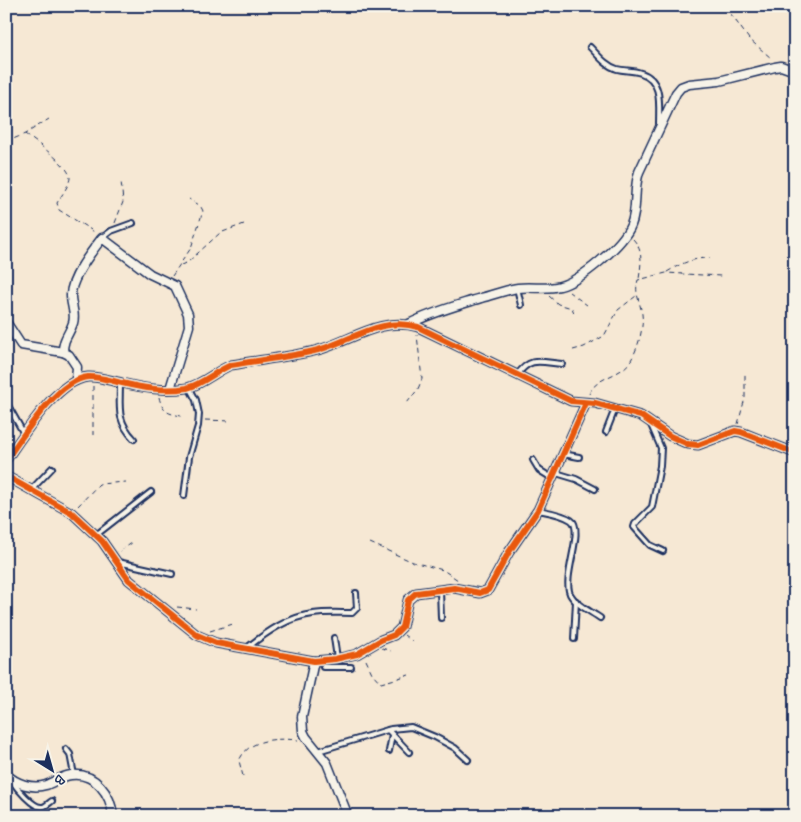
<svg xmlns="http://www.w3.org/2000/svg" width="801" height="822" font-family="Mynerve,sans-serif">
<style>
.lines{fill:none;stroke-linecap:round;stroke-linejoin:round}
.service-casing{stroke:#1b2f5e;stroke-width:8}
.minor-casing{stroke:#1b2f5e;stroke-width:11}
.path{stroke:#1b2f5e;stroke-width:1;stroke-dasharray:5 4;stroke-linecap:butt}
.service{stroke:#f7f3e8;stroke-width:4}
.minor{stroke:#f7f3e8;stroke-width:8}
.cycleway-casing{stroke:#f7f3e8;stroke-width:9}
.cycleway{stroke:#e8590c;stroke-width:6}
</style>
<rect width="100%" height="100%" fill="#f6e8d4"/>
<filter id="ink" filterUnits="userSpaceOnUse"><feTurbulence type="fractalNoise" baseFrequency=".02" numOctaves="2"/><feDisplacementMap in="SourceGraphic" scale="10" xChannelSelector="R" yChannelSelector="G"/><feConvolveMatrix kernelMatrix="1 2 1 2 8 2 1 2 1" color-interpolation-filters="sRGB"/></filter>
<g filter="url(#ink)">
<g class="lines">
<g class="service-casing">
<g id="service">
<path d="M590,47C598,55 606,66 617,69C625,71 633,70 641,73C663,80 659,105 659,124"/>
<polyline points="102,238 111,231 133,223"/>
<polyline points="517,288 521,305"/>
<path d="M517,375C531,356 540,362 562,364"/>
<path d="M120,383C120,408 116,420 134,439"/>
<polyline points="6,402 24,434"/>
<polyline points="651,425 661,448 660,466 652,507 635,524 634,527 650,545 663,551"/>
<polyline points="606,432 615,409"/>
<polyline points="563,454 579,457"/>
<polyline points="533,460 539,470 552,478"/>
<polyline points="556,473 576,479 595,489"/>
<polyline points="31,490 52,468"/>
<polyline points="184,496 189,457 198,426 199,414 196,400 189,387"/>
<path d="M538,510C548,512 562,514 571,520C585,529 562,576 570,594C576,605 590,611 600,618"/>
<polyline points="96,535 151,492"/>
<polyline points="118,562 172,574"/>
<polyline points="440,590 441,618"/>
<polyline points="334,638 337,658"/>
<polyline points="574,639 576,601"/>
<path d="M248,647C267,632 288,617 313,614C326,612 339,613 352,613L357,608L356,593"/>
<polyline points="323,667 351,667"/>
<polyline points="388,730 409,752"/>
<polyline points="66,749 70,754 74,775"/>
<polyline points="318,751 391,729 411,727 435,737 455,748 468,760"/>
<polyline points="389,751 392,735"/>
<path d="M12,781C16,787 33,808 42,807C45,807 49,803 52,801"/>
</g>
</g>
<g class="minor-casing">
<g id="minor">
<polyline points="6,322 21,345 63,352 69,355 77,367 76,380"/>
<path d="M409,324C432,312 456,306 481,298C493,295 505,290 518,288C532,286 546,290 560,286C580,281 623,245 631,225C638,208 633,190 639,172L676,93L681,87L689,84L719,81L775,67L781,66L795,71"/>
<path d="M63,352C63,338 69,335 73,323C76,314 71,305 71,296C70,279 92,251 102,238L150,274L175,286L188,314L189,326L170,389"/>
<path d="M6,460C23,436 57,380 88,377C99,376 111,381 122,383C143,388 165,392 187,388C203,384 216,371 231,365C260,360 290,357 318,350C351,341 381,316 418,327L571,401L595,403L641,416L670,436L688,444L698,445L735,431L741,432L795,453"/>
<polyline points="6,476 72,513 102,541 129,580 197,635 216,643 314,661 335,659 357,654 381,640 394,635 402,627 408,600 416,593 454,588 480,593 488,590 509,552 538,510 586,403"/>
<polyline points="314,661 302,717 303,731 306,737 327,763 348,816"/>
<path d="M6,774C16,784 32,789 46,785C54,782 62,776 71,775C95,772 111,794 113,816"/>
</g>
</g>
<g class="path">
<polyline points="725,6 749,39 771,58"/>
<path d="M25,134C35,142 70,165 70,178C69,186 61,196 57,203L59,210L96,233"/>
<polyline points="6,142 25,134 49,119"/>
<polyline points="115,223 123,202 121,181"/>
<path d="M633,239C644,251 641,264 639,279"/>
<polyline points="181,265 188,262 220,233 244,224"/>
<path d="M667,272C682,263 693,258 710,258"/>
<polyline points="172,276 191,248 203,211 201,207 189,199"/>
<polyline points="569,292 587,305"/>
<polyline points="549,296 558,304 572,308 575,315"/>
<polyline points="573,350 584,347 604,336 618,310 636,296"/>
<polyline points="93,386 93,435"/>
<path d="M589,394C597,375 622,377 631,360C638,348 644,328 642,314C640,301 634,293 638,280L666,273L721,276"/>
<path d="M159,397C163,415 170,413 185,417"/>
<polyline points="407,403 418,389 422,379 417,335"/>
<polyline points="205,420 231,421"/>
<polyline points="738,424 745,398 745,373"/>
<polyline points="78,506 99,484 126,482"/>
<polyline points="370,543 413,562 443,570 458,580"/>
<polyline points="120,551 132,543"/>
<polyline points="177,607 196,609"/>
<polyline points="210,631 233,624"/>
<polyline points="404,635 412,641"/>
<polyline points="382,648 391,651"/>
<polyline points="366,660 372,673 381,683 409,675"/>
<path d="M243,776L239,761C248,738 278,738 298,740"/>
</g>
<use href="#service" class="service"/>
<use href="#minor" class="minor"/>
<g class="cycleway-casing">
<g id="cycleway">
<path d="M6,460C23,436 57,380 88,377C99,376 111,381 122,383C143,388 165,392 187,388C203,384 216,371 231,365C260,360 290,357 318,350C351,341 381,316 418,327L571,401L595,403L641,416L670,436L688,444L698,445L735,431L741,432L795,453"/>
<polyline points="6,476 72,513 102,541 129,580 197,635 216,643 314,661 335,659 357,654 381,640 394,635 402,627 408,600 416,593 454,588 480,593 488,590 509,552 538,510 586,403"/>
</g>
</g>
<use href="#cycleway" class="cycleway"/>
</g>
</g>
<rect width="801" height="822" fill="none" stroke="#f7f3e8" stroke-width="25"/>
<rect x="12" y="12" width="776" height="797" fill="none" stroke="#1b2f5e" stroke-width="2" filter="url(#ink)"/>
<g transform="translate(52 770) rotate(143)" stroke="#f7f3e8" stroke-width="4" paint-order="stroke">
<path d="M0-4L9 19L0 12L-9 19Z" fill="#1b2f5e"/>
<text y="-8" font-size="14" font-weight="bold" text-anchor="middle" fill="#1b2f5e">B</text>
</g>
</svg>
